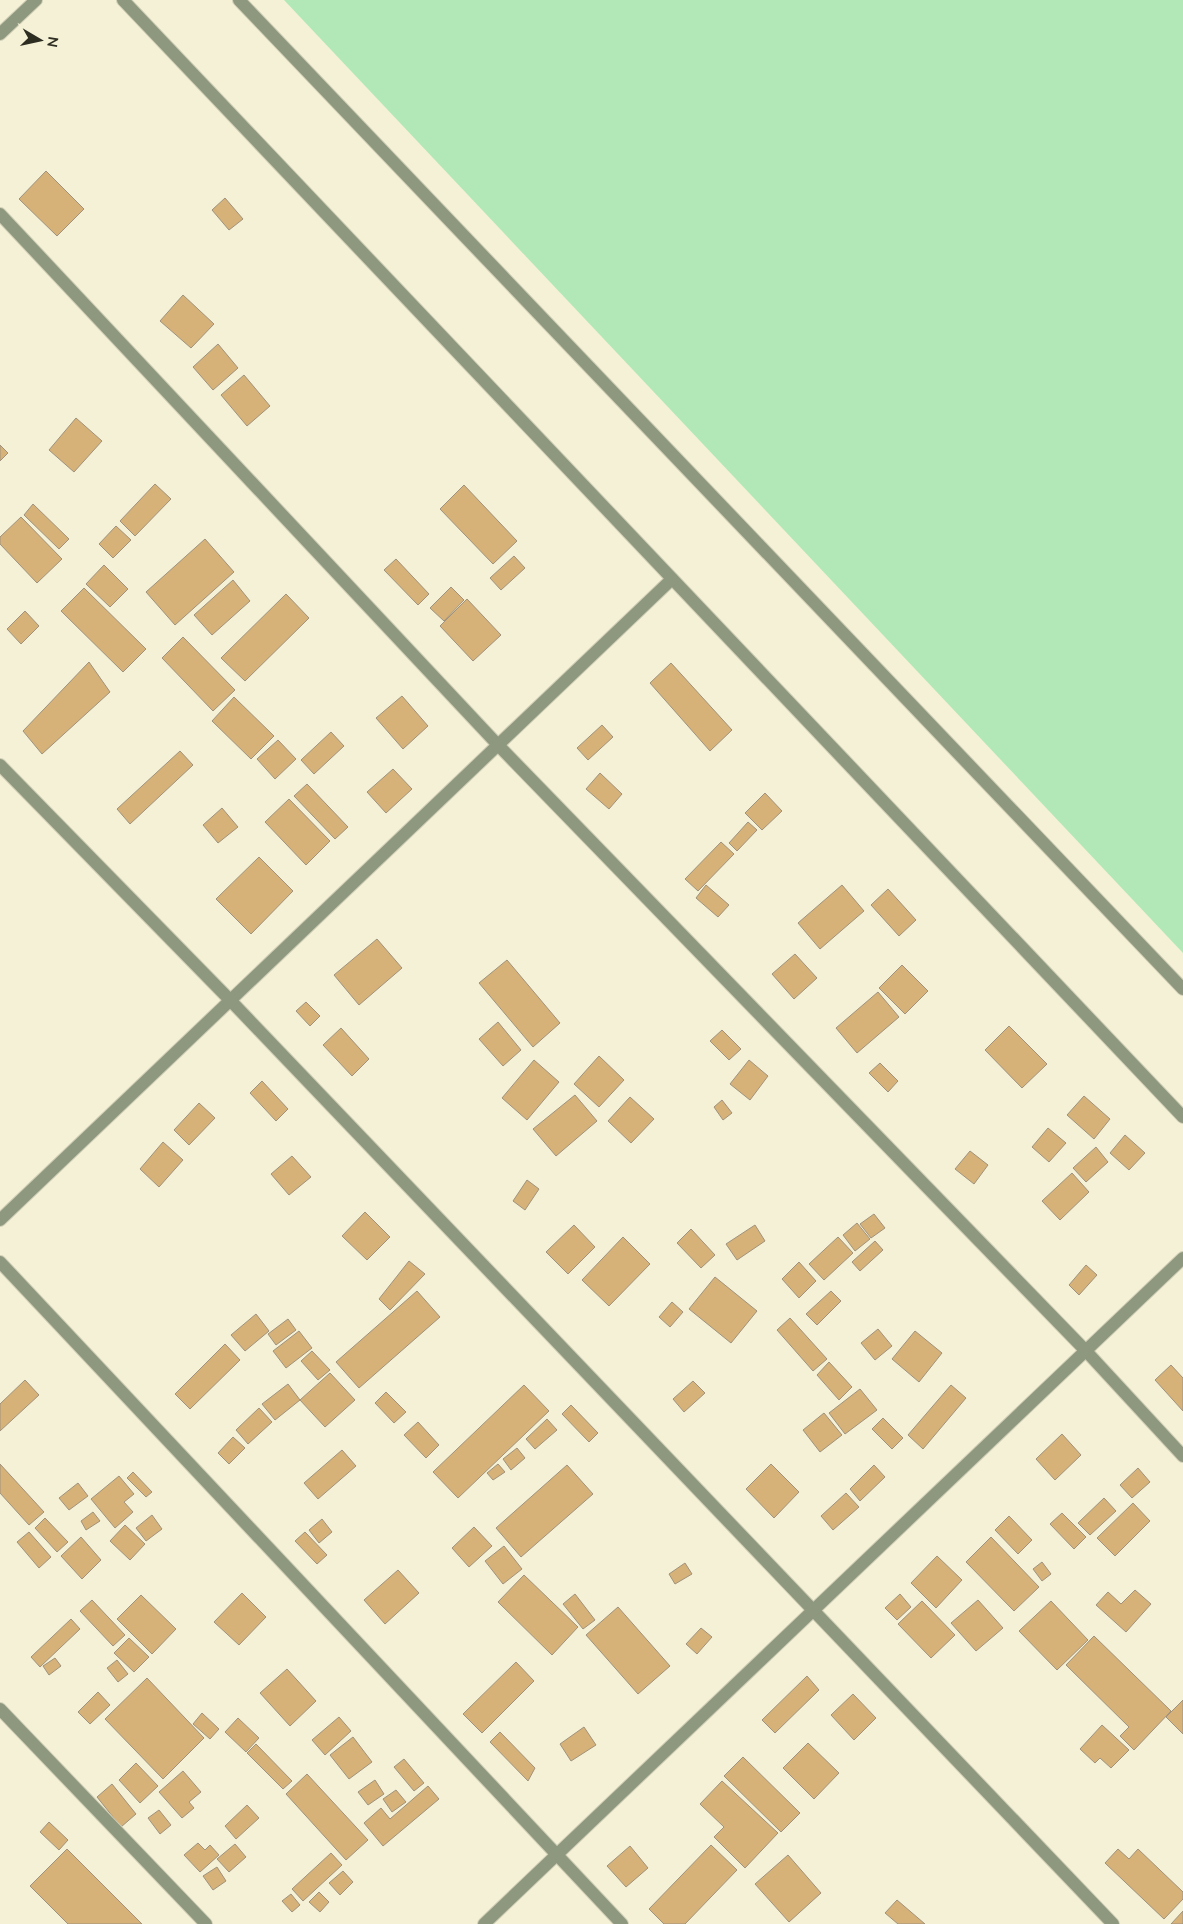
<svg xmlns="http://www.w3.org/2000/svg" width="1183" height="1924" font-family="Mulish,sans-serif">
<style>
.water{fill:#b2e8b8}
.building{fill:#d6b278;stroke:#a0927c}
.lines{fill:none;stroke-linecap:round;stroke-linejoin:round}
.minor-casing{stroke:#d0ceb6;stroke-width:14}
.minor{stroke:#8e987e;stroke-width:12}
</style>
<rect width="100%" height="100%" fill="#f4f1d6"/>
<polygon class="water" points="284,0 1183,0 1183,953"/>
<g class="building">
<polygon points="46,171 84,209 57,236 19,199"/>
<polygon points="225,198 243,219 229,230 212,210"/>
<polygon points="183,295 214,324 191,348 160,321"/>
<polygon points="218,344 238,368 213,390 193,367"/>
<polygon points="244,375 270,406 247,426 221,395"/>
<polygon points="76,418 102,441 74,472 49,450"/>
<polygon points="0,445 8,453 0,461"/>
<polygon points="155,484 171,499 135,536 120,521"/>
<polygon points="464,485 517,541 493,564 440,509"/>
<polygon points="33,504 69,539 59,549 24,515"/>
<polygon points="21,517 62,559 37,583 0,544 0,537"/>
<polygon points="116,526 131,540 113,558 99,544"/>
<polygon points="205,539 234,572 175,625 146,592"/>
<polygon points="514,556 525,568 501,590 490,578"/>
<polygon points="396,559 429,594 418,605 384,570"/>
<polygon points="104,565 128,589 110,607 86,584"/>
<polygon points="233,580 250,601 212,635 194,615"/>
<polygon points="451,587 464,600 444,621 430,608"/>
<polygon points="84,588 146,649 123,672 61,611"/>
<polygon points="286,594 309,618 245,681 221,658"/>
<polygon points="467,599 501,635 473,661 440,626"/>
<polygon points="25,611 39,626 21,644 7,629"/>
<polygon points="183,637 235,690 213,711 162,658"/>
<polygon points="89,662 110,692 42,754 23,731"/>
<polygon points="671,663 732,730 710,751 650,683"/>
<polygon points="402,696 428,726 403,749 376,718"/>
<polygon points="234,697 274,736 251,759 212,721"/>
<polygon points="602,725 613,737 588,760 577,748"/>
<polygon points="331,732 344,746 314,774 301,760"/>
<polygon points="278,740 296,759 275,779 257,759"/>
<polygon points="180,751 193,765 130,824 117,809"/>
<polygon points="393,769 412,789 386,813 367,792"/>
<polygon points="600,773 622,794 609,809 586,789"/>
<polygon points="307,784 348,827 335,839 294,796"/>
<polygon points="765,793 782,811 762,830 745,813"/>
<polygon points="289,799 330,841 306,865 265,822"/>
<polygon points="222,808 238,827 218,843 203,825"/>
<polygon points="748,822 757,830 737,851 729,843"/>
<polygon points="721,842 734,854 698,891 685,879"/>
<polygon points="259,857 293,891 251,934 216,899"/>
<polygon points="706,885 729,905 718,917 696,898"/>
<polygon points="842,885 864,911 820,949 798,923"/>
<polygon points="888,889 916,920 899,936 871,905"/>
<polygon points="377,939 402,968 359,1005 334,975"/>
<polygon points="795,954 817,978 794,999 772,974"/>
<polygon points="507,960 560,1023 533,1047 479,983"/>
<polygon points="902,965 928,991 905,1014 879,988"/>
<polygon points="878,992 899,1017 857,1053 836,1028"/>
<polygon points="306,1002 320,1016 310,1026 296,1011"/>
<polygon points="498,1022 521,1050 503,1066 479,1039"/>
<polygon points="1009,1026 1047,1064 1022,1088 985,1050"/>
<polygon points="341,1028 369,1059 352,1076 323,1045"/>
<polygon points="722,1030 741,1049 729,1060 710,1041"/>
<polygon points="599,1056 624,1080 599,1107 574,1084"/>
<polygon points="534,1060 559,1082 527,1120 502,1098"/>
<polygon points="749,1060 768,1076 750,1100 730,1084"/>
<polygon points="880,1063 898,1081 888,1092 869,1073"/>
<polygon points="262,1081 288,1109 276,1121 250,1093"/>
<polygon points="575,1095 597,1121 556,1156 533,1129"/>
<polygon points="1084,1096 1110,1119 1094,1139 1067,1115"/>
<polygon points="630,1097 654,1119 631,1143 608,1121"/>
<polygon points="722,1100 732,1113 723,1120 714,1107"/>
<polygon points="199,1103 215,1118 189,1145 174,1130"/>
<polygon points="1048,1128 1066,1143 1049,1162 1032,1147"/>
<polygon points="1125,1135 1145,1153 1129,1170 1110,1153"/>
<polygon points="163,1142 183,1160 159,1187 140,1169"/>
<polygon points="1096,1147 1108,1162 1086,1182 1073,1168"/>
<polygon points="970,1151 988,1165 974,1184 955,1169"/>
<polygon points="292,1156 311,1177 289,1195 271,1174"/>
<polygon points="1072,1173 1089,1192 1060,1220 1042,1201"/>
<polygon points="527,1180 539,1189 525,1210 513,1201"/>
<polygon points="365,1212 390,1237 367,1260 342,1236"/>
<polygon points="874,1214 885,1228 871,1238 860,1224"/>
<polygon points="857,1223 870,1239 855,1251 843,1235"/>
<polygon points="574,1225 595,1247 568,1274 546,1252"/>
<polygon points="755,1225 765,1241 737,1260 726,1244"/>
<polygon points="691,1229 715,1255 701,1268 677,1243"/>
<polygon points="623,1237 650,1264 609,1306 582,1280"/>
<polygon points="838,1237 853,1253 824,1280 809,1264"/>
<polygon points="875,1241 883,1250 860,1271 852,1262"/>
<polygon points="409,1261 425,1274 390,1310 379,1299"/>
<polygon points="799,1262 816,1281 799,1298 782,1279"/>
<polygon points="1086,1265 1097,1275 1079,1295 1069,1285"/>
<polygon points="715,1277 757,1311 731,1343 689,1309"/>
<polygon points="417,1291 440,1317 359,1388 336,1362"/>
<polygon points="831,1291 841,1301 817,1325 806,1314"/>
<polygon points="672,1302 683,1312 670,1327 659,1317"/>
<polygon points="256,1314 269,1331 245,1351 231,1335"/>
<polygon points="790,1318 827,1359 813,1371 777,1330"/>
<polygon points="288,1319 296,1330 276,1345 268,1334"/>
<polygon points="878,1329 892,1346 875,1360 861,1343"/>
<polygon points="299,1331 312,1348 286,1368 273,1351"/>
<polygon points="915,1331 942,1353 919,1382 892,1359"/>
<polygon points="225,1344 240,1360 190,1409 175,1394"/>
<polygon points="312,1351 330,1370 318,1380 301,1361"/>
<polygon points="829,1362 852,1387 839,1400 817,1375"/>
<polygon points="1171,1365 1183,1378 1183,1411 1155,1380"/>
<polygon points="330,1373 355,1400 325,1427 300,1400"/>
<polygon points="25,1380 39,1395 0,1431 0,1404"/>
<polygon points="693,1381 705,1393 684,1412 673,1399"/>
<polygon points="288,1384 300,1400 275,1420 262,1404"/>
<polygon points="524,1385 549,1411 458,1498 433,1472"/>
<polygon points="951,1385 966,1398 923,1449 908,1435"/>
<polygon points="860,1389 877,1410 845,1434 829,1413"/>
<polygon points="386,1392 406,1412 394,1423 375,1403"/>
<polygon points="571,1405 598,1433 589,1442 562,1414"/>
<polygon points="259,1408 272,1422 248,1444 236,1430"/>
<polygon points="824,1413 842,1435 820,1452 803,1430"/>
<polygon points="883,1418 903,1438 892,1449 872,1429"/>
<polygon points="547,1419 557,1430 535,1449 526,1439"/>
<polygon points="418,1422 439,1445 426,1458 404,1435"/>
<polygon points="1062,1434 1081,1455 1055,1480 1036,1459"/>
<polygon points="233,1437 245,1448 229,1464 218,1453"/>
<polygon points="517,1448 525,1458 511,1470 503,1459"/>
<polygon points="342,1450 356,1466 318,1499 304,1483"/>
<polygon points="0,1464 44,1512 29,1525 0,1493"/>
<polygon points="498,1464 505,1472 493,1480 487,1473"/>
<polygon points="771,1464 799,1492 774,1518 746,1489"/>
<polygon points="567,1465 593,1494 521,1557 496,1528"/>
<polygon points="874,1465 885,1477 860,1501 850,1489"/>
<polygon points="1138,1468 1150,1482 1132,1498 1120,1485"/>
<polygon points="133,1472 152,1492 146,1497 127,1478"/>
<polygon points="119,1476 134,1494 124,1502 133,1512 115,1528 91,1499"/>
<polygon points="78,1483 88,1496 69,1510 59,1498"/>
<polygon points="846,1493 859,1507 833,1530 821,1516"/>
<polygon points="1104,1498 1116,1511 1090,1535 1078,1523"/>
<polygon points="1133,1503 1150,1521 1115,1556 1097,1538"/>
<polygon points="93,1512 100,1521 86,1530 81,1521"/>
<polygon points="1062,1513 1086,1537 1074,1549 1050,1524"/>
<polygon points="152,1515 162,1529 146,1541 136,1528"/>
<polygon points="1009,1516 1032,1540 1018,1554 995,1530"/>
<polygon points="45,1518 68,1542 57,1552 35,1528"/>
<polygon points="322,1519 332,1532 319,1543 309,1530"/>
<polygon points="125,1525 145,1544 130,1560 110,1541"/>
<polygon points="474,1527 492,1546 469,1567 452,1548"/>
<polygon points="29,1532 51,1557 39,1568 17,1542"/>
<polygon points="305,1532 327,1555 317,1564 295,1541"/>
<polygon points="81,1537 101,1560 82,1579 61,1556"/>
<polygon points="991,1537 1039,1587 1014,1611 966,1562"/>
<polygon points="504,1546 522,1569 503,1584 485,1561"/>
<polygon points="937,1556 962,1580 936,1608 911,1583"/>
<polygon points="1042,1562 1051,1574 1042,1581 1033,1569"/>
<polygon points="685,1563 692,1574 675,1584 669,1574"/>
<polygon points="398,1570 419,1593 385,1624 364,1600"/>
<polygon points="524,1575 578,1627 552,1655 498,1602"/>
<polygon points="1135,1590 1151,1604 1126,1632 1096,1605 1108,1592 1121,1604"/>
<polygon points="242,1593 266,1617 239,1645 214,1622"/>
<polygon points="575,1594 595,1620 583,1629 563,1604"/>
<polygon points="900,1594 911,1607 897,1620 885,1608"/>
<polygon points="141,1595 176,1629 152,1654 117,1619"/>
<polygon points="92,1600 125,1635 113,1646 80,1611"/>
<polygon points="978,1600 1003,1628 976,1651 951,1623"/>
<polygon points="922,1601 955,1635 931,1658 898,1624"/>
<polygon points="1051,1601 1088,1640 1057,1670 1019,1631"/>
<polygon points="618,1607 670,1666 638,1694 586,1635"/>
<polygon points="71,1619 80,1629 40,1667 31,1657"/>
<polygon points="701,1628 712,1637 697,1654 686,1644"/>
<polygon points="1094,1636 1171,1711 1134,1750 1120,1736 1129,1727 1066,1665"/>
<polygon points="129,1638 149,1657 134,1672 114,1653"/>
<polygon points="55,1658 61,1666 49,1675 43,1666"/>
<polygon points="117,1660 128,1674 118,1682 107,1668"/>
<polygon points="516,1662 534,1681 482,1733 463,1714"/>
<polygon points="287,1669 316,1701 290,1726 260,1693"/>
<polygon points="807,1676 819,1690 775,1733 762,1720"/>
<polygon points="147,1678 204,1738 163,1779 105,1719"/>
<polygon points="98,1692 110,1705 90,1724 78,1712"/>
<polygon points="853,1694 876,1718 854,1740 831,1715"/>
<polygon points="1183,1700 1183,1734 1166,1717"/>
<polygon points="202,1713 219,1729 210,1739 193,1724"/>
<polygon points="339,1717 351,1731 325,1755 312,1740"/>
<polygon points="238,1718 259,1738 246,1752 225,1732"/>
<polygon points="1102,1725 1129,1750 1111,1768 1100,1758 1095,1763 1080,1749"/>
<polygon points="584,1727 596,1745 571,1761 560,1744"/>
<polygon points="500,1732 535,1768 528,1781 490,1742"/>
<polygon points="353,1737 372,1762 349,1779 330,1755"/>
<polygon points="808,1743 839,1773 814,1799 783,1768"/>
<polygon points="256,1744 292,1781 283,1789 247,1753"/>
<polygon points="743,1757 800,1813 781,1832 724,1776"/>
<polygon points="404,1759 424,1783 414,1791 394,1767"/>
<polygon points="136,1763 158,1786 140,1803 119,1780"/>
<polygon points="183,1771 201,1792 189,1802 194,1808 182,1818 159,1792"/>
<polygon points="307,1774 368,1840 346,1860 286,1794"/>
<polygon points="375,1780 384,1794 368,1805 358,1792"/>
<polygon points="722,1781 778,1833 745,1868 714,1837 724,1827 700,1804"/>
<polygon points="112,1784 136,1814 121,1827 97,1797"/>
<polygon points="428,1786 439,1799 383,1846 364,1823 381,1808 390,1819"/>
<polygon points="396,1790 406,1802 392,1812 383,1799"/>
<polygon points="247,1805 259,1818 236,1839 225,1826"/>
<polygon points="159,1810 171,1825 160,1834 148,1818"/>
<polygon points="49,1822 68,1840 59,1850 40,1832"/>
<polygon points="198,1843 205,1850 210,1845 219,1855 200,1872 184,1855"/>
<polygon points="235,1844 246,1857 229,1872 217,1859"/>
<polygon points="711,1845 737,1870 685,1924 664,1924 649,1909"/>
<polygon points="630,1846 648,1868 626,1887 607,1866"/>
<polygon points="67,1849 142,1924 68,1924 30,1886"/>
<polygon points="1118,1849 1129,1859 1138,1849 1183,1892 1183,1899 1164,1919 1105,1863"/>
<polygon points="331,1853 342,1865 303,1901 292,1889"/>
<polygon points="788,1855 821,1893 789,1922 755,1884"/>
<polygon points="217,1867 226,1881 213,1890 203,1876"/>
<polygon points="343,1871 353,1882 340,1895 329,1883"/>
<polygon points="319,1892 329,1902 320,1912 309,1902"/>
<polygon points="291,1894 300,1905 292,1912 282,1901"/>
<polygon points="897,1900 925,1924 898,1924 885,1913"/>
<polygon points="1183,1911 1183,1924 1171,1924"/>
</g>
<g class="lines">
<g class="minor-casing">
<g id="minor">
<polyline points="123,0 1183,1117"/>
<polyline points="239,0 1183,989"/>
<polyline points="0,34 36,0"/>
<polyline points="0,214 498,745 1086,1351 1183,1456"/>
<polyline points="0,765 230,1000 1113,1924"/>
<polyline points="0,1220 672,579"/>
<polyline points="0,1262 622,1924"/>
<polyline points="0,1709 206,1924"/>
<polyline points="484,1924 1183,1258"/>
</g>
</g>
<use href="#minor" class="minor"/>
</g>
<g transform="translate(40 40) rotate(99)" stroke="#f4f1d6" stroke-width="4" paint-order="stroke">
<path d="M0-4L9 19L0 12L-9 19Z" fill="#2e2d22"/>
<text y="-8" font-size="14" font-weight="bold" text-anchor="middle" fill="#2e2d22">N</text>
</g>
</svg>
